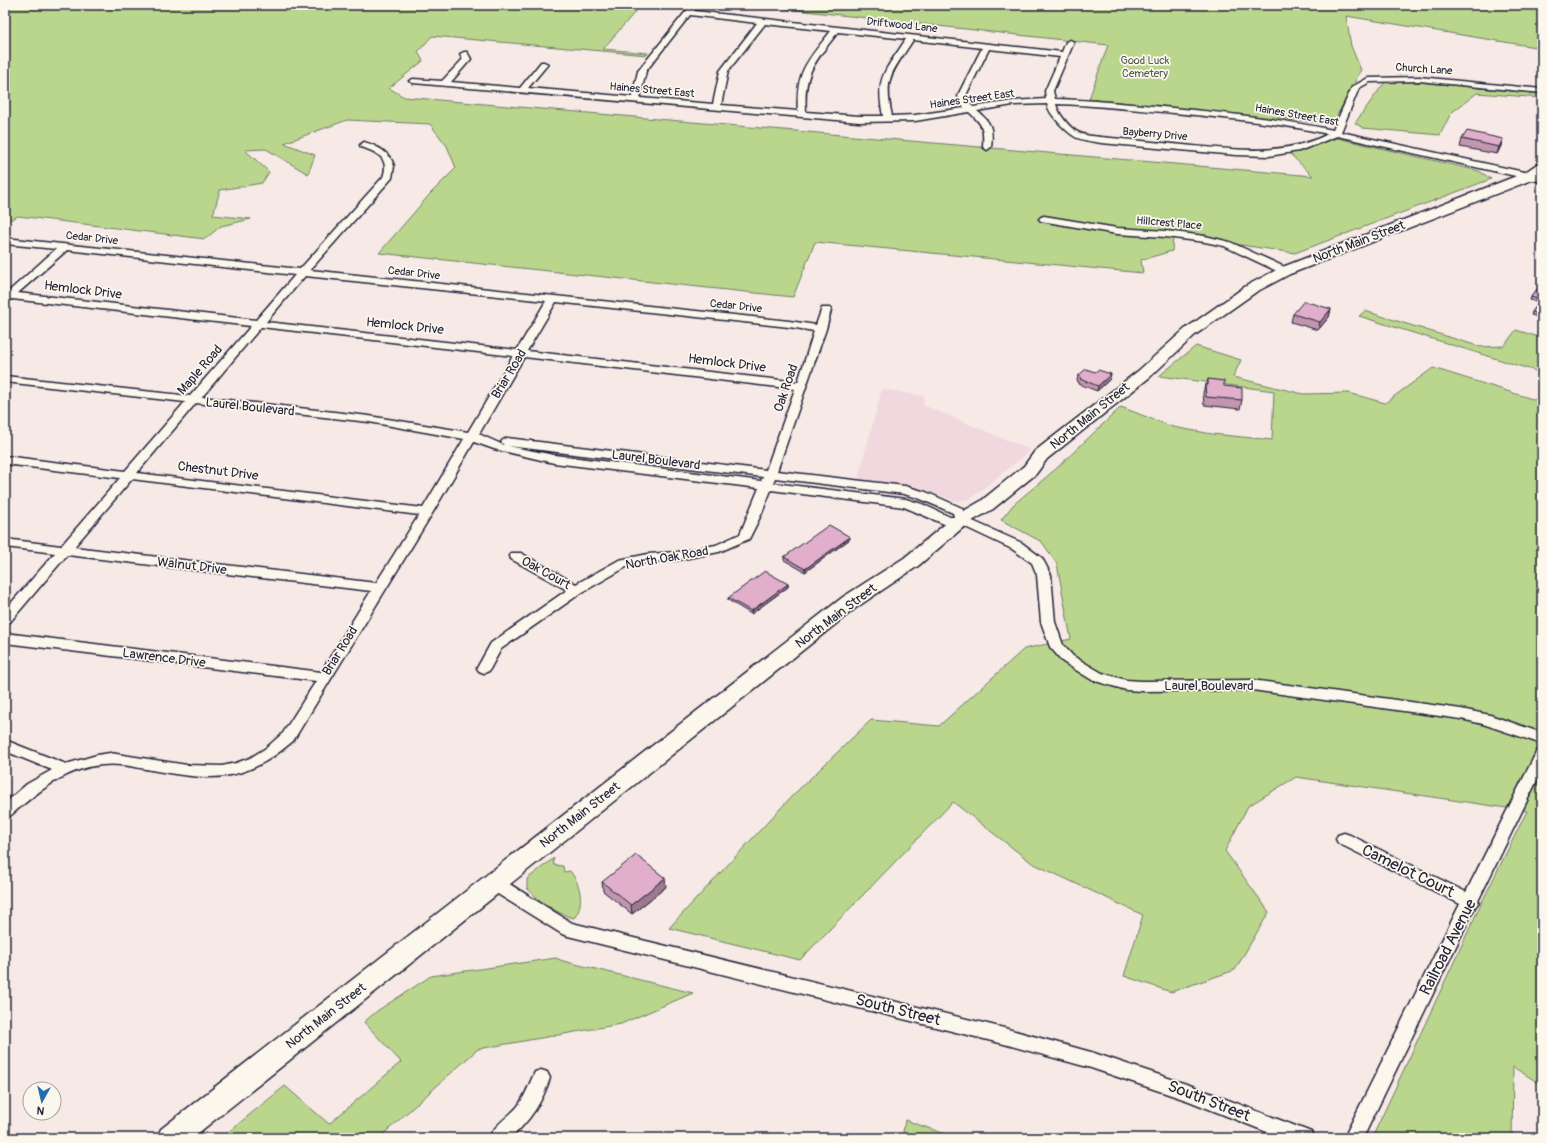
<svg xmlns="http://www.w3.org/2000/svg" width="1547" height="1143" font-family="Pangolin,sans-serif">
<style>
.built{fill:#f0d8de}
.green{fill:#bad68d;stroke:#6e7c64}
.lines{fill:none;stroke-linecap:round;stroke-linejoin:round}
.minor-casing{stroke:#22223b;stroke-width:3}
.highway-casing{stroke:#22223b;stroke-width:3}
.minor{fill:#fbf7ec;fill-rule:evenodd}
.highway{fill:#fbf7ec;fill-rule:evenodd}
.wall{fill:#c296af;stroke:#22223b}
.shaded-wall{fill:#9e7a8f;stroke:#22223b}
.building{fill:#e1afcc;stroke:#22223b}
.labels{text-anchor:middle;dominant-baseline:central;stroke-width:3.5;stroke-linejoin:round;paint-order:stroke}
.far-street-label{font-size:11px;fill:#22223b;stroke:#fbf7ec}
.far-park-label{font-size:11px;fill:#505854;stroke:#fbf7ec}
.street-label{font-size:13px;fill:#22223b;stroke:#fbf7ec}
.near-street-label{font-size:16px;fill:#22223b;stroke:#fbf7ec}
</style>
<rect width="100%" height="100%" fill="#f6e9e6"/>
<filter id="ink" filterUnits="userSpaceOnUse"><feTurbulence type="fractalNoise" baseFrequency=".025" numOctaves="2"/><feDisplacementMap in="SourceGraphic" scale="8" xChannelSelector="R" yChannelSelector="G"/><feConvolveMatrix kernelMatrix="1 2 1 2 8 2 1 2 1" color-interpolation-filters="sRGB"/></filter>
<g filter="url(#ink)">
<polygon class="built" points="882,389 924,396 923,405 1031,450 970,499 955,501 911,485 858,479"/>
<g class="green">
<polygon points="5,5 641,5 603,49 648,53 647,55 432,36 418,52 423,61 389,88 404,97 1313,176 1289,153 1337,138 1479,171 1491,179 1295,253 1173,235 1172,251 1141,260 1143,273 815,242 793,297 379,253 430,194 456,168 447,146 430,124 347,120 284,143 315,155 308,174 266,149 245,150 269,172 262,183 220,190 213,215 251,219 221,226 205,239 18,216 5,222"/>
<polygon points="751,5 1542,5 1542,55 1540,55 1541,48 1346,16 1351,46 1361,70 1335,119 1334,124 1089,99 1108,45"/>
<polygon points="1387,79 1542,94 1542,98 1477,93 1451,113 1440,135 1363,128 1355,123"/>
<polygon points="1365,311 1481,347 1504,346 1516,330 1542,338 1542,373 1359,316"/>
<polygon points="1196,346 1241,360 1233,377 1303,394 1349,393 1385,403 1433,368 1542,402 1542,906 1537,921 1542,926 1542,1085 1513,1067 1512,1138 1372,1138 1480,906 1527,811 1296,777 1248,806 1225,851 1269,912 1235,970 1171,992 1124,976 1143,915 1032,863 953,802 800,960 669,928 792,796 871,720 939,726 1024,649 1071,639 1057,564 1042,542 1001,520 1013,505 1057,468 1121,407 1173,427 1212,434 1272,440 1274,391 1159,376"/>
<path d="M554,858L553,861L554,865L563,866L564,872L570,871C580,883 585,903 575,917L573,918C556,913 539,901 527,888V879Z"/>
<polygon points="556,958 563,961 693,993 621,1024 478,1049 379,1138 221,1138 285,1086 329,1124 401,1062 364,1022 377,1011 431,976"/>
<polygon points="905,1120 957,1138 902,1138"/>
</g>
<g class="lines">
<g class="minor-casing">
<g id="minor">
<path d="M691,5L698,6L694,11L1062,52L1066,42L1070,40L1074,42L1053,91L1055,99C1094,100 1134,104 1173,108C1227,113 1280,119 1333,130L1352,87L1368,78L1419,77L1542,89V93L1419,81L1370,82L1359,88L1341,132L1542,176V182L1337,136L1299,151L1269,156L1236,155L1101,143C1078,139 1075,140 1059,123C1053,116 1049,112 1047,104L1013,105L977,111C992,123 993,129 991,147L987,150L983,147C984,128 983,125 969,112L915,121L859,122L413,83L409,81L413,79L442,81L463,59L460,54L464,52H467L471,59L451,82L520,88L541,62H544L548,64L528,88L632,97L638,71ZM690,15L757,23L720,71L713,104L640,98L646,71ZM765,24L831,31C808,60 795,72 798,111L721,105L728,71ZM838,32L906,39C885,72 875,76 883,116H859L806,112C803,72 815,62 838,32ZM913,40L982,48L958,95L959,100L964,108L915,115L892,116C883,76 893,72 913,40ZM989,49L1060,57L1045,91L1046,99L1013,101L973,107L967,100L966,95ZM1056,104C1095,105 1135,110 1174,113C1226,118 1277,123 1328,134C1284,156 1240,150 1193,146C1162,143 1132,140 1101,137C1093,136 1083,136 1076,131C1068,126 1058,113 1056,104Z"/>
<path d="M364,142C377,146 390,152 394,166L392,178L310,270L789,321L816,325L822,308H830L831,310L826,329L777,471L905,486L926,492L962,508L966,518L1022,543L1042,558L1051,575L1055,622L1063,645L1073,656L1102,673L1126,680L1142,681L1252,680L1461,709L1490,715L1542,733V744L1483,724L1461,719L1252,690L1142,691L1126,690L1092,680L1063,662L1050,647L1041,622L1037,575L1032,563L1012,549L959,524H944L904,507L771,490L762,513L749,539L719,552L678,560L648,562L628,566L581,593L501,649L489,671L484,673L479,671L477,668L491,643L567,590L511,559L510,556L511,553H521L576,584L619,560L648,554L678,552L716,545L740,534L759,488L554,463L494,449L474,442L433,512L293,741C243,784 213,781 151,770C135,767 119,763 102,765C66,768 36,793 10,816L5,818V803L27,784L52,770L5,751V740L66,764L97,755L110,753L187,765L222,766L236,763L250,758L266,748L283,733L316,681L5,643V633L321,672L371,591L67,555L10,622L5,623V610L55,553L5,547V539L61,546L120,478L5,464V456L125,471L185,402L5,382V376L190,396L251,326L12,299L5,302V292H8L56,249L5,244V238L300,269L383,177C390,158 377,152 361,147L360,145ZM67,250L295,275L256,320L18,293ZM305,276L546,301L517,350L266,322ZM556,302L789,327L814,331L798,382L527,351ZM261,327L513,356L468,432L369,416L202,397ZM524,357L795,389L766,470L507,438L503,440L501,442L504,445L501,444L479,434ZM196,403L369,422L464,439L423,508L137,473ZM508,446L763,477L761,481L554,455ZM775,478L904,494L918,498L953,513L954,517H950L922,504L906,499L773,483ZM132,479L419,515L376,583L74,547Z"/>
<polygon points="1044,216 1117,228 1166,231 1205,236 1230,242 1289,269 1290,271 1285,274 1281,273 1224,246 1205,242 1166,237 1117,234 1041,221 1039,219 1041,217"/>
<polygon points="1542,750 1542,770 1478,901 1479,902 1475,907 1363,1138 1344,1138 1460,904 1338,843 1336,839 1338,835 1344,833 1350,835 1466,892 1535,755 1537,751"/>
<polygon points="494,877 500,878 572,923 1004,1028 1091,1052 1192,1086 1311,1132 1313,1138 1282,1138 1189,1101 1091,1068 1004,1044 568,936 562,934 488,888 486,883 488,878"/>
<path d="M541,1070L547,1072L550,1078C542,1103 530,1120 511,1138H489C494,1125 509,1117 518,1106C526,1095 529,1084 535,1072Z"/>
</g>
</g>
<g class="highway-casing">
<polygon id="highway" points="1542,163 1542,173 1534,179 1290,274 1256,292 1195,335 1150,377 1047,459 1036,474 993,509 967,524 918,566 857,607 192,1138 157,1138 161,1129 843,597 904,558 955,516 981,501 1024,466 1035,451 1138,371 1185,329 1246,286 1280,268 1524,173 1537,164"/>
</g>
<use href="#minor" class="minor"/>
<use href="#highway" class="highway"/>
</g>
<g class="wall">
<polygon points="1462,139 1501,146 1497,154 1460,147"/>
<polygon points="1542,283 1542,318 1531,315 1532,312 1539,303 1530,300 1531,297"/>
<polygon points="1331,309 1329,317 1318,330 1291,322 1293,314"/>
<polygon points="1078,376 1110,379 1097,391 1079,384 1079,382 1077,381"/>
<polygon points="1208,379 1242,400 1240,409 1204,405 1203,393 1205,385 1207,385"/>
<polygon points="850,539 805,572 784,560 784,557"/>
<polygon points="788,584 788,587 751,614 728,600 728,598"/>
<polygon points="602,882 666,887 632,914 603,891"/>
</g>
<g class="shaded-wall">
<polygon points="1503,139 1501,146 1497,154 1499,147"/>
<polygon points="1331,309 1329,317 1318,330 1320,322"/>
<polygon points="1111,374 1110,379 1097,391 1098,386"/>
<polygon points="850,537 850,539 805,572 805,569"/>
<polygon points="788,584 788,587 751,614 751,611"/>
<polygon points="665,878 666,887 632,914 631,905"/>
</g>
<g class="building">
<polygon points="1467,131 1503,139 1499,147 1462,139"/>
<polygon points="1542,283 1542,315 1532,312 1541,300 1531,297"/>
<polygon points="1304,301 1331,309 1320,322 1293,314"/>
<polygon points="1086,369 1095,372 1098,370 1111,374 1098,386 1080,379 1081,377 1078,376"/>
<polygon points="1208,379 1224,381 1224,386 1242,388 1242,400 1206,397 1205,385 1208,385"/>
<polygon points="829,525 850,537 805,569 784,557"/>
<polygon points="765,571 788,584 751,611 728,598"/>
<polygon points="636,855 665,878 631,905 602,882"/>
</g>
</g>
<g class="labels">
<g class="far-street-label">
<text transform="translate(902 25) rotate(6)">Driftwood Lane</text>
<text transform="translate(1424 69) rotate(4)">Church Lane</text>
<text transform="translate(652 90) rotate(5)">Haines Street East</text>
<text transform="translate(972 99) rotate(-8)">Haines Street East</text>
<text transform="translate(1297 115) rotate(10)">Haines Street East</text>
<text transform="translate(1155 134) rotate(5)">Bayberry Drive</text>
<text transform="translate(1169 223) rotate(5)">Hillcrest Place</text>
<text transform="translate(92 238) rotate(6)">Cedar Drive</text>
<text transform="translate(414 273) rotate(6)">Cedar Drive</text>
<text transform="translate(736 306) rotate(6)">Cedar Drive</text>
</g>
<g class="far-park-label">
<text x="1145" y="60">Good Luck<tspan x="1145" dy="13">Cemetery</tspan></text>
</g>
<g class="street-label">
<text transform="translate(1359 242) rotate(-21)">North Main Street</text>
<text transform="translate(83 290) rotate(7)">Hemlock Drive</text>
<text transform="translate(405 326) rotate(6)">Hemlock Drive</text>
<text transform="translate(727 363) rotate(7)">Hemlock Drive</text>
<text transform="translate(200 370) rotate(-49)">Maple Road</text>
<text transform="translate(509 374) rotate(-59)">Briar Road</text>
<text transform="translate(786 388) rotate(-71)">Oak Road</text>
<text transform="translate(250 407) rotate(6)">Laurel Boulevard</text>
<text transform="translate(1090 416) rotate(-39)">North Main Street</text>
<text transform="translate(656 460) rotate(7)">Laurel Boulevard</text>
<text transform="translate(218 471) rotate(7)">Chestnut Drive</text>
<text transform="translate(667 558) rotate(-10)">North Oak Road</text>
<text transform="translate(192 566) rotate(7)">Walnut Drive</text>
<text transform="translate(546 573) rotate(29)">Oak Court</text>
<text transform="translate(836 616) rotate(-37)">North Main Street</text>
<text transform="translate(340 651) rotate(-58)">Briar Road</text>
<text transform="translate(164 658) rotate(7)">Lawrence Drive</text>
<text x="1209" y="686">Laurel Boulevard</text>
<text transform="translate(580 815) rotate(-38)">North Main Street</text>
<text transform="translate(326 1016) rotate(-38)">North Main Street</text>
</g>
<g class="near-street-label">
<text transform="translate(1408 871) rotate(26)">Camelot Court</text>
<text transform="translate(1448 947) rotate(-63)">Railroad Avenue</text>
<text transform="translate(898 1010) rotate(14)">South Street</text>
<text transform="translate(1209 1101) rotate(21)">South Street</text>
</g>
</g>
<rect width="1547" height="1143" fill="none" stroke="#fbf7ec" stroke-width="20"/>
<rect x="10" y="10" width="1527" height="1123" fill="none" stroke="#22223b" stroke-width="1.5" filter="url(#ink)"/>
<g transform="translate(42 1101) rotate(188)"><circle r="19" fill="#fbf7ec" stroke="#a4a2a5"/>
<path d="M0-3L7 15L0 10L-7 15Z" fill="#1f6fb2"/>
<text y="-6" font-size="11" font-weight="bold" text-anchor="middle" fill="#22223b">N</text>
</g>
</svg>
